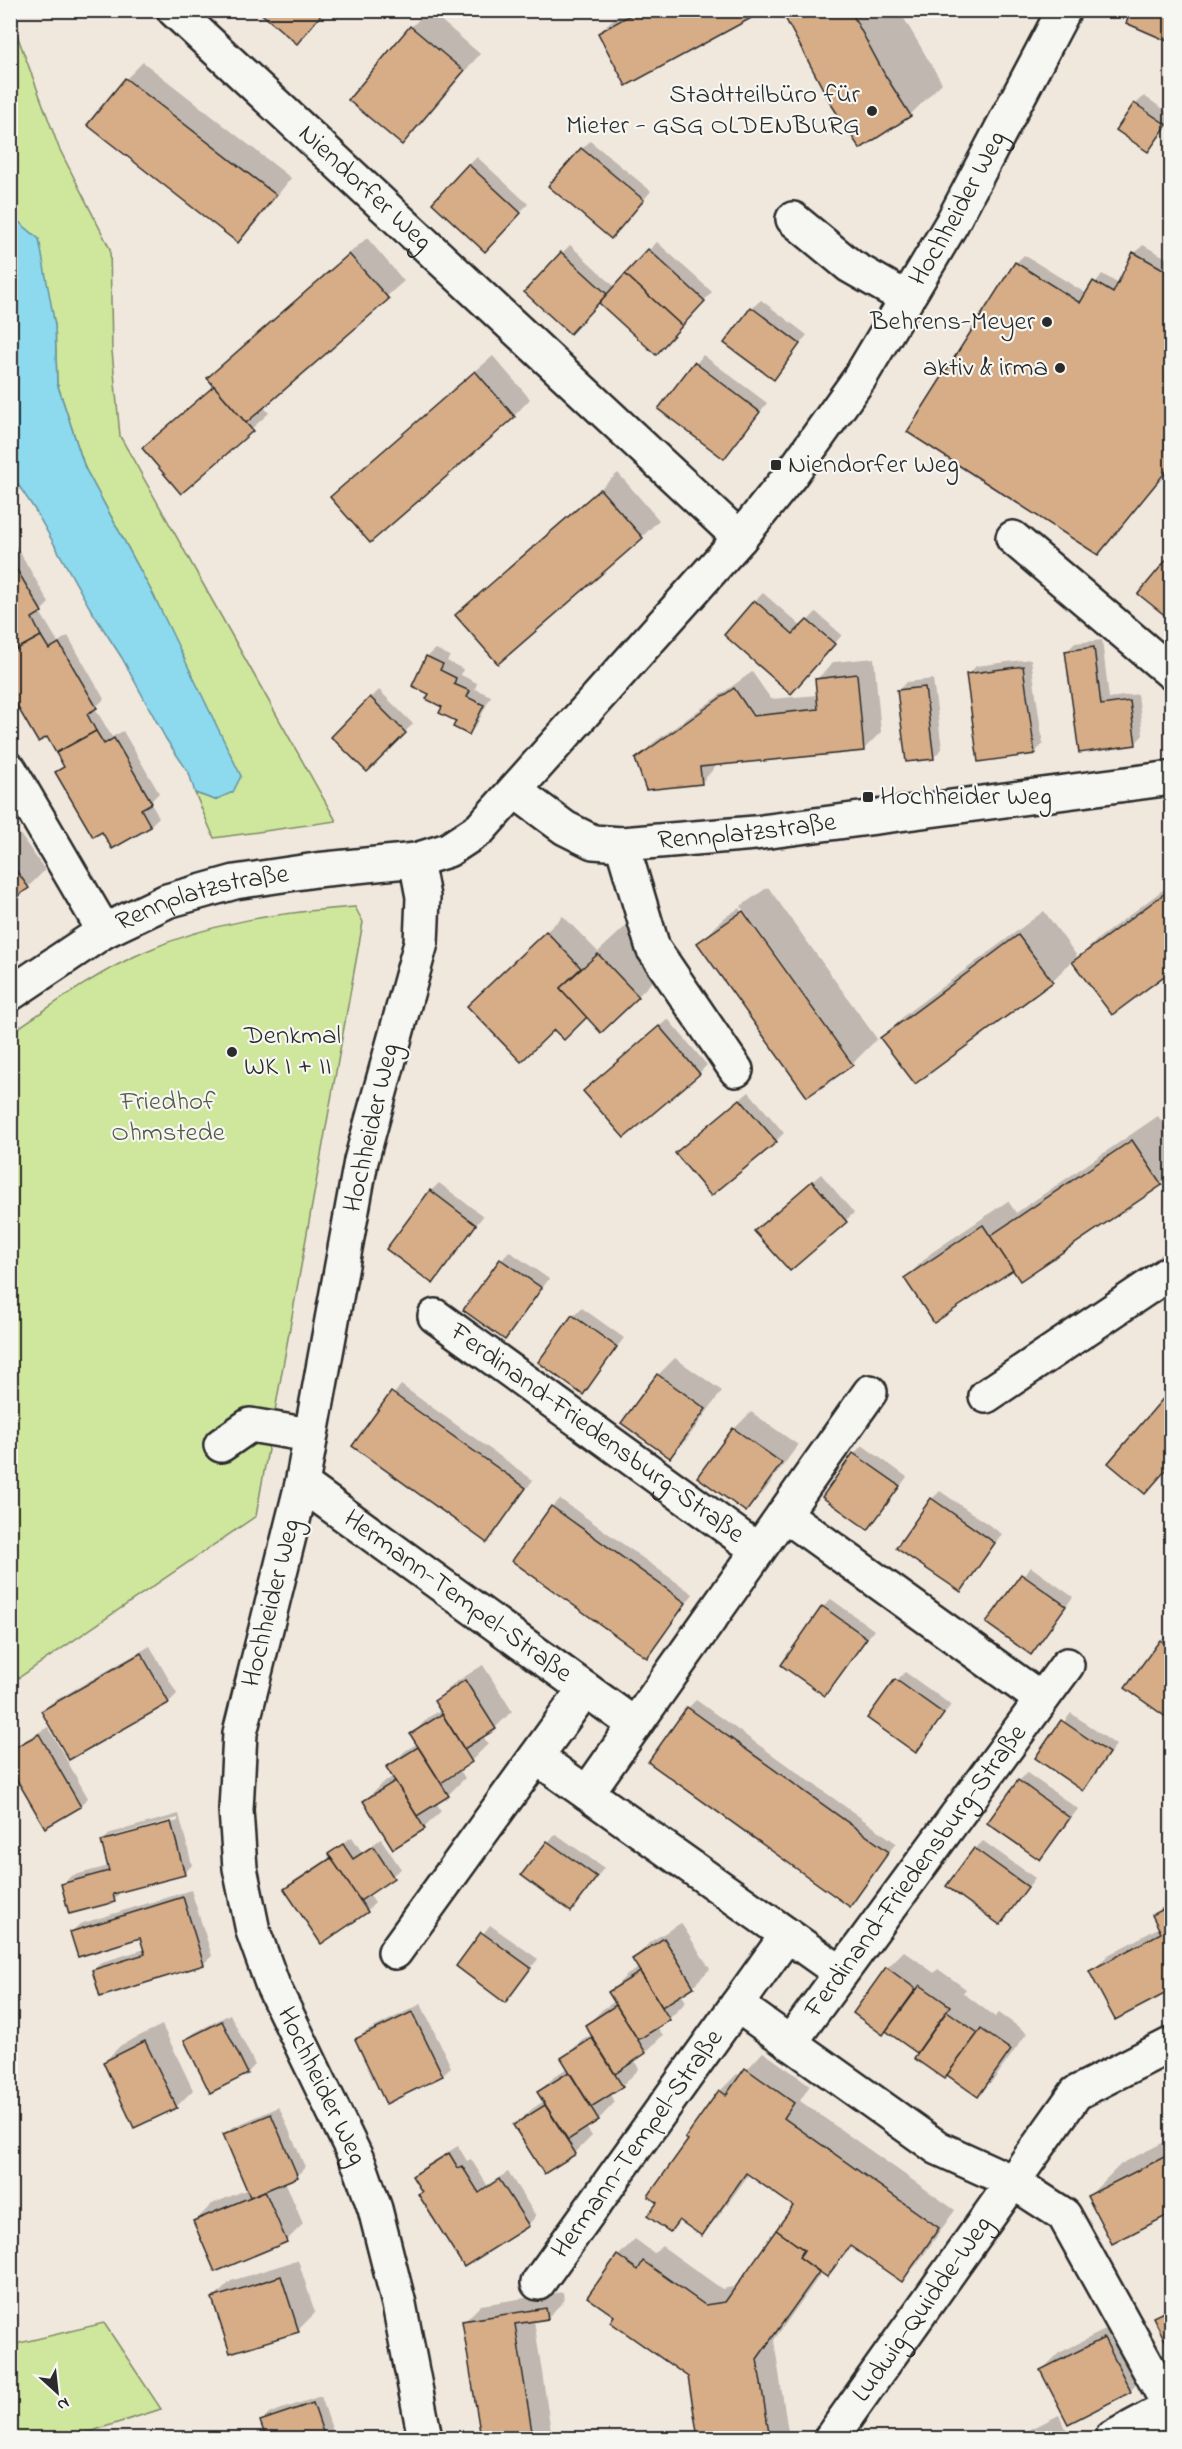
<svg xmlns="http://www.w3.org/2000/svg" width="1182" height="2449" font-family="'Indie Flower',sans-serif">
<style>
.green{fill:#cfe79d;stroke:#7d8964;stroke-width:1.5}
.water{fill:#8dd9ed;stroke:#66939f;stroke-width:1.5}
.shadow{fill:#0003;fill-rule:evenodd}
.building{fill:#d7ad88;stroke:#2b2b2b;stroke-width:1.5}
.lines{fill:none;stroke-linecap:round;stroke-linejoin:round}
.minor-casing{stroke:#2b2b2b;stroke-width:38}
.minor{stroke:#f6f6f2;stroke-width:33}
.poi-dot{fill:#2b2b2b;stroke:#f6f6f2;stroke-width:2}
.labels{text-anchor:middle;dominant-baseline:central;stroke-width:4.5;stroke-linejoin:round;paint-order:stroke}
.poi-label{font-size:27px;fill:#2b2b2b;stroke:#f6f6f2;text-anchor:end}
.street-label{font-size:27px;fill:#2b2b2b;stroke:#f6f6f2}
.park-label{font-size:27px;fill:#545a48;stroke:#f6f6f2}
</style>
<rect width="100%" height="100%" fill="#f0e7dd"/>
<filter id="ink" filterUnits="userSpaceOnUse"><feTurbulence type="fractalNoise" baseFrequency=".0167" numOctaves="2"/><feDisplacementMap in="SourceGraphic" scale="12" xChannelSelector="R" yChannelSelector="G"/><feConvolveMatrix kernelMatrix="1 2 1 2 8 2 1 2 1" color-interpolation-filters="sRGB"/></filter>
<g filter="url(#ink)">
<g class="green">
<polygon points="10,16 59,148 110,249 112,351 120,436 336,821 214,838 195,793 215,800 154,596 85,468 57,383 55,325 19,222 11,219"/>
<path d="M355,907L363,922L256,1516L11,1683V1033C54,1004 96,973 144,952C211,922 282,912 355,907Z"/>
<polygon points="104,2323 161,2409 70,2438 11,2438 11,2345"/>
</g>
<polygon class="water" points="10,219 19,222 39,239 55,325 57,383 85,468 154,596 241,776 233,792 215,800 195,793 189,773 166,739 122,658 91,610 35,510 11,474"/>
<g class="shadow">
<polygon points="259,10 326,10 297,42"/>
<polygon points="429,10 480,54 402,143 350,100 411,27"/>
<polygon points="622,10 764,10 599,33"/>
<polygon points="782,10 899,10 942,83 910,115"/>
<polygon points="143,62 291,178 255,224 238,241 126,79"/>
<polygon points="1144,96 1172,115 1172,119 1148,150 1136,104"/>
<polygon points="590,141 651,191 620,229 582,149"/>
<polygon points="477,157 528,204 493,241 469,165"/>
<polygon points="367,238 404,281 263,406 269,413 182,492 144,448 215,385 209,378 226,361"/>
<polygon points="657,242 712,292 656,353 599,301 562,253 570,245 615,287"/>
<polygon points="1143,245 1172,261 1172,464 1016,263 1024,255 1087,294 1102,274 1119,284 1135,253"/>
<polygon points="761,300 807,335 773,378 752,308"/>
<polygon points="703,355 767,403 732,448 661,409"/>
<polygon points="493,356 530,399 514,416 349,480"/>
<polygon points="618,473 659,520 642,537 457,615"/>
<polygon points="13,540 49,603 40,612 58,642 68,636 104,699 95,708 112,737 123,731 159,793 150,802 159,817 150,826 112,847 102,830 57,772 65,765 48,735 10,691 10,542"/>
<polygon points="763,593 802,627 816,612 842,635 799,684 755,601"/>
<polygon points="1102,640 1109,698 1138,694 1143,735 1135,744 1080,751 1067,651 1075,643"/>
<polygon points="436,649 450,656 447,661 463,669 461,675 477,683 475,689 491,696 477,724 469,733 431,693 427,657"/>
<polygon points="874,658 881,732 864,749 718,764 701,783 636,760 653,743 752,672 771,699 818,695 817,679 834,662"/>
<polygon points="1031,659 1043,744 1035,752 968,675 976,666"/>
<polygon points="933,679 942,749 933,758 899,690 907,682"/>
<polygon points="379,690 413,724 367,770 333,737"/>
<polygon points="10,820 45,870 28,887 10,899"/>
<polygon points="1172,883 1172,968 1074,962 1099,938"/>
<polygon points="768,887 877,1039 852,1064 807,1095 699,944 724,918 739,908 848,1062 852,1062 741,906"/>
<polygon points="642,911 681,953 638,996 554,1028 486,989 563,916 598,952"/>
<polygon points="1044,911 1077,956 1052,981 882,1038 907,1013"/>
<polygon points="668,1019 707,1065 699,1073 593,1083"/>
<polygon points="749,1092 784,1133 776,1141 685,1145"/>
<polygon points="1158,1116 1172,1137 1172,1173 1161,1183 1020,1279 1013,1268 906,1278 931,1253 1008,1201 1016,1213"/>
<polygon points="821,1174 854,1213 790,1269 764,1223"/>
<polygon points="439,1183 483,1216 433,1282 431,1191"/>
<polygon points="509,1251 549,1279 505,1338 465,1310"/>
<polygon points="582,1308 624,1338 582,1393 573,1316"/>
<polygon points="675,1358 722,1391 687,1439 670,1456 623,1423 658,1375"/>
<polygon points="401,1385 533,1480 487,1541 354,1446"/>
<polygon points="751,1412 798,1445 763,1493 746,1510 699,1477 734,1429"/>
<polygon points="862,1445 907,1477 868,1528 854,1454"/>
<polygon points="940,1491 1002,1534 961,1590 932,1499"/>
<polygon points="560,1499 693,1594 647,1656 552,1507"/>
<polygon points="1031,1567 1073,1597 1031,1653 988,1623"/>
<polygon points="831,1599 874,1630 825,1694 823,1607"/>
<polygon points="1169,1632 1172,1634 1172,1709 1161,1641"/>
<polygon points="150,1646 177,1694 169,1702 70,1758 43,1711 51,1703"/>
<polygon points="483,1665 512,1711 495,1728 483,1736 488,1744 471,1761 459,1769 465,1778 448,1795 436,1802 441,1811 424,1828 365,1801 381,1784 394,1776 388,1768 405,1751 418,1743 412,1734 429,1717 441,1710 436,1701 453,1684"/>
<polygon points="905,1672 951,1705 916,1751 897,1680"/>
<polygon points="696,1700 896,1843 849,1905 688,1708"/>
<polygon points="1071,1713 1116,1745 1083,1789 1037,1758"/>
<polygon points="48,1727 88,1798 80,1806 10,1765 10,1749"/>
<polygon points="1027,1773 1078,1809 1040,1859 1019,1781"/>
<path d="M179,1814L192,1865L184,1874L122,1890L114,1900L63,1884L71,1876L109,1866L102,1841L111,1833ZM178,1818V1821L110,1840V1837Z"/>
<polygon points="556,1834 604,1868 571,1910 548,1842"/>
<polygon points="352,1837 362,1852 381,1839 401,1869 368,1893 375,1903 367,1911 286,1890 294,1881 332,1856 330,1854 338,1846"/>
<polygon points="983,1841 1035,1878 1000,1923 975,1849"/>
<polygon points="191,1890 212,1956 203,1964 93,1970 102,1962 145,1949 141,1936 71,1932 80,1924"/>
<polygon points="1172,1898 1172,1988 1091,1972 1108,1955 1160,1927 1153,1916"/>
<polygon points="681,1923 710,1969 693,1986 681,1993 686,2002 669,2019 657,2027 663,2035 646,2052 634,2060 639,2069 622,2086 610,2093 615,2102 599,2119 586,2127 592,2136 575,2153 515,2125 532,2109 544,2101 539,2092 556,2075 568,2068 563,2059 580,2042 592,2034 586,2026 603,2009 615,2001 610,1992 627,1975 639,1968 634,1959 650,1942"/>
<polygon points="490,1925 538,1959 505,2001 458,1966"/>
<polygon points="904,1951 934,1973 938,1969 966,1989 963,1993 995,2017 999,2013 1027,2033 995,2078 978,2095 887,2029 887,1968"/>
<polygon points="421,2004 451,2067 442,2075 357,2040 365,2032"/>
<polygon points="230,2014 255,2065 247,2073 186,2041 194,2033"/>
<polygon points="162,2025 193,2090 176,2107 104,2062 121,2045"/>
<polygon points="763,2052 810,2085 800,2101 955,2210 918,2263 901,2280 853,2246 827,2276 822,2272 774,2340 789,2438 699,2438 689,2376 616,2315 589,2297 618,2256 635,2239 654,2253 662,2246 722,2289 738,2286 795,2206 749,2174 718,2217 701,2234 681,2220 670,2231 659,2202 690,2140 720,2091 737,2074 741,2076"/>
<polygon points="279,2107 305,2167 297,2176 285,2181 303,2224 286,2241 195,2221 212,2204 248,2189 225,2135 233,2127"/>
<polygon points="1172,2138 1172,2212 1089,2196 1121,2164"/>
<polygon points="458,2146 467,2161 471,2159 487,2185 508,2172 536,2216 528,2225 423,2191 414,2177 422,2168"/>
<polygon points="298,2260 315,2313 298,2330 214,2298 231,2281"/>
<polygon points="563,2292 564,2301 547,2318 534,2320 552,2438 482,2438 464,2322 481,2305"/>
<polygon points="1172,2301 1172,2351 1155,2318"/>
<polygon points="1121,2322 1147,2374 1130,2391 1042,2370 1059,2353"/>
<polygon points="321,2396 335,2438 267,2438 262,2421 270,2413"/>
<polygon points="1059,2415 1071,2438 1013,2438"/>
</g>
<g class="building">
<polygon points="257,10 325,10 297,44"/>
<polygon points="639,10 766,10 626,86 598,33"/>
<polygon points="781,10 850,10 885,75 911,116 860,149 831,104"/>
<polygon points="1132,10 1172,10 1172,43 1126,23"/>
<polygon points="410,26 464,71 402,145 348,100"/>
<polygon points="125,78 276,195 238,243 87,125"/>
<polygon points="1134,103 1167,125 1148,152 1116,130"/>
<polygon points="581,148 644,200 611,239 548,186"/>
<polygon points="468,164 521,213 485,252 432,203"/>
<polygon points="648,249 705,301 682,326 625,274"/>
<polygon points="561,252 607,294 570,334 524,292"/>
<polygon points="1133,252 1172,274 1172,464 1098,555 907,432 1015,262 1080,303 1093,281 1113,293"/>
<polygon points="349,254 389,299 246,423 207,378"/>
<polygon points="625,274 682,326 656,355 599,303"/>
<polygon points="751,307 800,344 774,380 724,343"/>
<polygon points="694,362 760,412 724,459 658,409"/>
<polygon points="475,371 515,417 370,543 330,497"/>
<polygon points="214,386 253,431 181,494 142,448"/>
<polygon points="600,489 643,538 498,664 455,615"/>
<polygon points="1172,553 1172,621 1138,594"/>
<polygon points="10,558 42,612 32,618 41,636 10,653"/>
<polygon points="754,600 793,634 807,620 835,644 791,694 724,635"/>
<polygon points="41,636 49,649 59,643 97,708 87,714 96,731 56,753 47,737 38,742 10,694 10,653"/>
<polygon points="1094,647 1101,705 1130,701 1136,745 1079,753 1065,651"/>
<polygon points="426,656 443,664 440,670 456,678 454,684 470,691 467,697 484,705 469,735 453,727 456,721 439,713 442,707 426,699 429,694 412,686"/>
<polygon points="1023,666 1035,754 978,762 966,674"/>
<polygon points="857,674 864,751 700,767 702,784 646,790 635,759 734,688 753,716 818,709 815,679"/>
<polygon points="925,687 934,759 906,762 897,690"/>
<polygon points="370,697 406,733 367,772 331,737"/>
<polygon points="96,731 104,744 114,738 152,803 141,809 151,827 112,849 102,832 93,837 55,772 64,767 56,753"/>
<polygon points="10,862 29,888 10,901"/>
<polygon points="1172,888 1172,970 1112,1015 1072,962"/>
<polygon points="743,911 853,1065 807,1097 697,943"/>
<polygon points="546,931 581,968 560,988 587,1017 564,1040 554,1030 521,1062 467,1006"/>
<polygon points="1018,935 1053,982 915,1084 880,1038"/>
<polygon points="598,954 639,997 601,1033 560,988"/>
<polygon points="659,1026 700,1074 624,1138 583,1091"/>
<polygon points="740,1099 777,1142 711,1196 675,1153"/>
<polygon points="1132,1140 1162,1185 1020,1281 990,1236"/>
<polygon points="812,1181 847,1222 790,1271 754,1231"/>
<polygon points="430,1190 476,1225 433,1284 386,1249"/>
<polygon points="983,1225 1013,1270 934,1323 904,1278"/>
<polygon points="500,1259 542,1288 505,1340 463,1310"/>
<polygon points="572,1315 617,1347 583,1395 538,1362"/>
<polygon points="657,1374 706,1409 670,1458 621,1423"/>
<polygon points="1172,1388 1172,1463 1145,1494 1108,1463"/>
<polygon points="391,1392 526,1488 487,1543 352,1446"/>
<polygon points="733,1428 782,1463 746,1512 697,1477"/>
<polygon points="853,1453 900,1486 868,1530 822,1497"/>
<polygon points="931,1498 995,1543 961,1592 896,1548"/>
<polygon points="551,1506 686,1603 647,1658 512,1561"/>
<polygon points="1021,1574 1066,1606 1031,1655 986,1623"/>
<polygon points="822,1606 867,1638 825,1696 781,1665"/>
<polygon points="1160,1640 1172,1648 1172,1710 1166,1717 1125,1688"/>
<polygon points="141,1653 169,1703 69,1760 41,1711"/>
<polygon points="895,1679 944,1714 916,1753 867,1718"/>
<polygon points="465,1680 496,1729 464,1749 434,1701"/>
<polygon points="687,1707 889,1852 850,1907 648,1762"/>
<polygon points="442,1714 472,1762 441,1783 410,1734"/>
<polygon points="1061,1720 1109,1753 1083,1791 1035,1758"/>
<polygon points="39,1734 81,1807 45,1828 10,1768 10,1750"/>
<polygon points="418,1747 449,1796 417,1816 386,1767"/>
<polygon points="1018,1780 1070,1818 1040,1860 987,1823"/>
<polygon points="395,1781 425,1829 393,1849 363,1801"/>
<polygon points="171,1822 185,1875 113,1894 115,1902 69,1914 61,1884 109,1871 101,1841"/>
<polygon points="547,1841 597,1877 571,1912 521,1875"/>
<polygon points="343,1844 353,1859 373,1846 394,1878 360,1901 328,1854"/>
<polygon points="974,1848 1028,1887 1000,1925 946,1886"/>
<polygon points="331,1858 368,1912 321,1944 284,1889"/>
<polygon points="183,1897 204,1965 100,1997 92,1970 145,1954 140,1938 78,1957 70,1932"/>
<polygon points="1172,1905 1172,1990 1115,2020 1089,1971 1161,1933 1152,1915"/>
<polygon points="481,1932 531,1968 505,2003 456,1966"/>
<polygon points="664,1938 694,1987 662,2007 632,1959"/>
<polygon points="886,1967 916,1989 883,2035 853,2013"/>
<polygon points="640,1972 670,2020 638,2040 608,1992"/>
<polygon points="920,1985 950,2006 917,2053 886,2031"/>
<polygon points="616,2005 646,2053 615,2074 585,2025"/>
<polygon points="947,2011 978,2033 944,2079 914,2058"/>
<polygon points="412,2012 443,2076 386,2104 355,2039"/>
<polygon points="222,2021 248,2074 210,2093 184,2040"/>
<polygon points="981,2029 1011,2050 978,2097 947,2075"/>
<polygon points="592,2038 623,2087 591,2107 561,2058"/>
<polygon points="145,2041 177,2108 134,2128 103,2062"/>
<polygon points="745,2068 794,2103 784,2118 939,2228 902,2282 850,2246 827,2277 799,2257 804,2250 776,2230 793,2206 746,2173 702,2236 679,2220 670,2232 647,2216 657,2203 648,2196 688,2140 685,2138 719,2090 726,2095"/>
<polygon points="569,2072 599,2120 568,2140 537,2092"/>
<polygon points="545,2105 576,2154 544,2174 513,2125"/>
<polygon points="271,2114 298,2177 250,2197 223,2134"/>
<polygon points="449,2153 458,2168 462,2166 479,2193 499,2179 529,2226 464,2267 418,2194 422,2192 412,2176"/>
<polygon points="1172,2153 1172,2213 1112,2244 1087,2196"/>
<polygon points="265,2191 287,2242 215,2272 193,2221"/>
<polygon points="776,2230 804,2250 799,2257 819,2272 757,2359 770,2438 698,2438 688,2377 610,2322 614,2316 587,2297 617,2255 638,2270 643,2261 705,2305 725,2302"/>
<polygon points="281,2276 299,2332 230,2353 212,2298"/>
<polygon points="546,2308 548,2319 515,2324 533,2438 481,2438 462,2321"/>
<polygon points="1172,2308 1172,2354 1153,2317"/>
<polygon points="1104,2338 1131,2392 1068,2424 1040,2370"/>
<polygon points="313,2403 325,2438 266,2438 260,2421"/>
<polygon points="1042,2431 1046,2438 1027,2438"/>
</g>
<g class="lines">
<g class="minor-casing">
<g id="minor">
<path id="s1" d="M174,10L740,538"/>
<polyline points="793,219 850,266 906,298"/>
<polyline points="1013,538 1172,673"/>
<polyline points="10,770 104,931"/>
<path id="s2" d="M515,791L565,828L593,842L622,844L755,833L1172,778"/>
<polyline points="622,844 653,948 736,1070"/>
<path id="s3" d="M416,860L423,897L421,943L361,1161L302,1484L240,1733L236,1810L240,1868L253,1931L273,1986L360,2166L375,2209L399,2304L425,2438"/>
<path id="s4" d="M10,994L104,931L167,901L235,882L316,870L416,860L448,850L480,829L740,538L790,476L859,379L952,223L1064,10"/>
<path id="s5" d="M435,1316L758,1550"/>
<polyline points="986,1396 1172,1271"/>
<polyline points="221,1445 250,1425 310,1435"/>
<path id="s6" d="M302,1484L635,1725"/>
<polyline points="784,1514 1041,1699"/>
<polyline points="536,1757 841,1973"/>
<polyline points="587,1793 870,1392"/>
<polyline points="395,1952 585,1689"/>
<polyline points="737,2005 938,2148 1013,2182 1064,2215 1170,2407 1112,2438"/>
<path id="s7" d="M790,2043L1067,1665"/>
<path id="s8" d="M538,2283L787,1935"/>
<path id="s9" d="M831,2438L1076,2093L1172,2044"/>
</g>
</g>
<use href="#minor" class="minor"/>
</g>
</g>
<g class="poi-dot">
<circle cx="872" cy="111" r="6"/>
<circle cx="1047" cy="322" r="6"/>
<circle cx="1060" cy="368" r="6"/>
<rect x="770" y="459" width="12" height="12" rx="3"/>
<rect x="862" y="791" width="12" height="12" rx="3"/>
<circle cx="232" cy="1052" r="6"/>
</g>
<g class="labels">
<g class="poi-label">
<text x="860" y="95">Stadtteilbüro für<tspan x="860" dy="31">Mieter - GSG OLDENBURG</tspan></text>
<text x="1035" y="322">Behrens-Meyer</text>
<text x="1048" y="368">aktiv &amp; irma</text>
<text x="788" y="465" text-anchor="start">Niendorfer Weg</text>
<text x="880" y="797" text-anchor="start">Hochheider Weg</text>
<text x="244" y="1036" text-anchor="start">Denkmal<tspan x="244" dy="31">WK I + II</tspan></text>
</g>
<g class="street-label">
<text stroke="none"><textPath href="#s1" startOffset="261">Niendorfer Weg</textPath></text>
<text stroke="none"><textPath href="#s4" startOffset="1294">Hochheider Weg</textPath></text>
<text stroke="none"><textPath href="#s2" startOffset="248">Rennplatzstraße</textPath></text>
<text stroke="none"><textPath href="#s4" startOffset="218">Rennplatzstraße</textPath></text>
<text transform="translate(372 1128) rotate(-77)">Hochheider Weg</text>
<text stroke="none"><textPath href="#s5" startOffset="200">Ferdinand-Friedensburg-Straße</textPath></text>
<text stroke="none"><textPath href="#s6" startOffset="192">Hermann-Tempel-Straße</textPath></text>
<text transform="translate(272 1603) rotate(-76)">Hochheider Weg</text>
<text stroke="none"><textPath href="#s7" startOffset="213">Ferdinand-Friedensburg-Straße</textPath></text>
<text stroke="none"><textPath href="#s3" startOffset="1264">Hochheider Weg</textPath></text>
<text stroke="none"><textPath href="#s8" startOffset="171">Hermann-Tempel-Straße</textPath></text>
<text stroke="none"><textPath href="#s9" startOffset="158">Ludwig-Quidde-Weg</textPath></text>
</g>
<g class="park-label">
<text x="168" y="1102">Friedhof<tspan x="168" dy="31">Ohmstede</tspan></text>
</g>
</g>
<rect width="1182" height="2449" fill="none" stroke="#f6f6f2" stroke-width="36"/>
<rect x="18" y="18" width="1146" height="2413" fill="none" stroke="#2b2b2b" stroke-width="2" filter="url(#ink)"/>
<g transform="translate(57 2392) rotate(153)" stroke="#f6f6f2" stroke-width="4.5" paint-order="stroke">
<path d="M0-4.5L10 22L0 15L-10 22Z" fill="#2b2b2b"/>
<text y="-9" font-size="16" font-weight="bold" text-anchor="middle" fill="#2b2b2b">N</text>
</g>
</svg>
